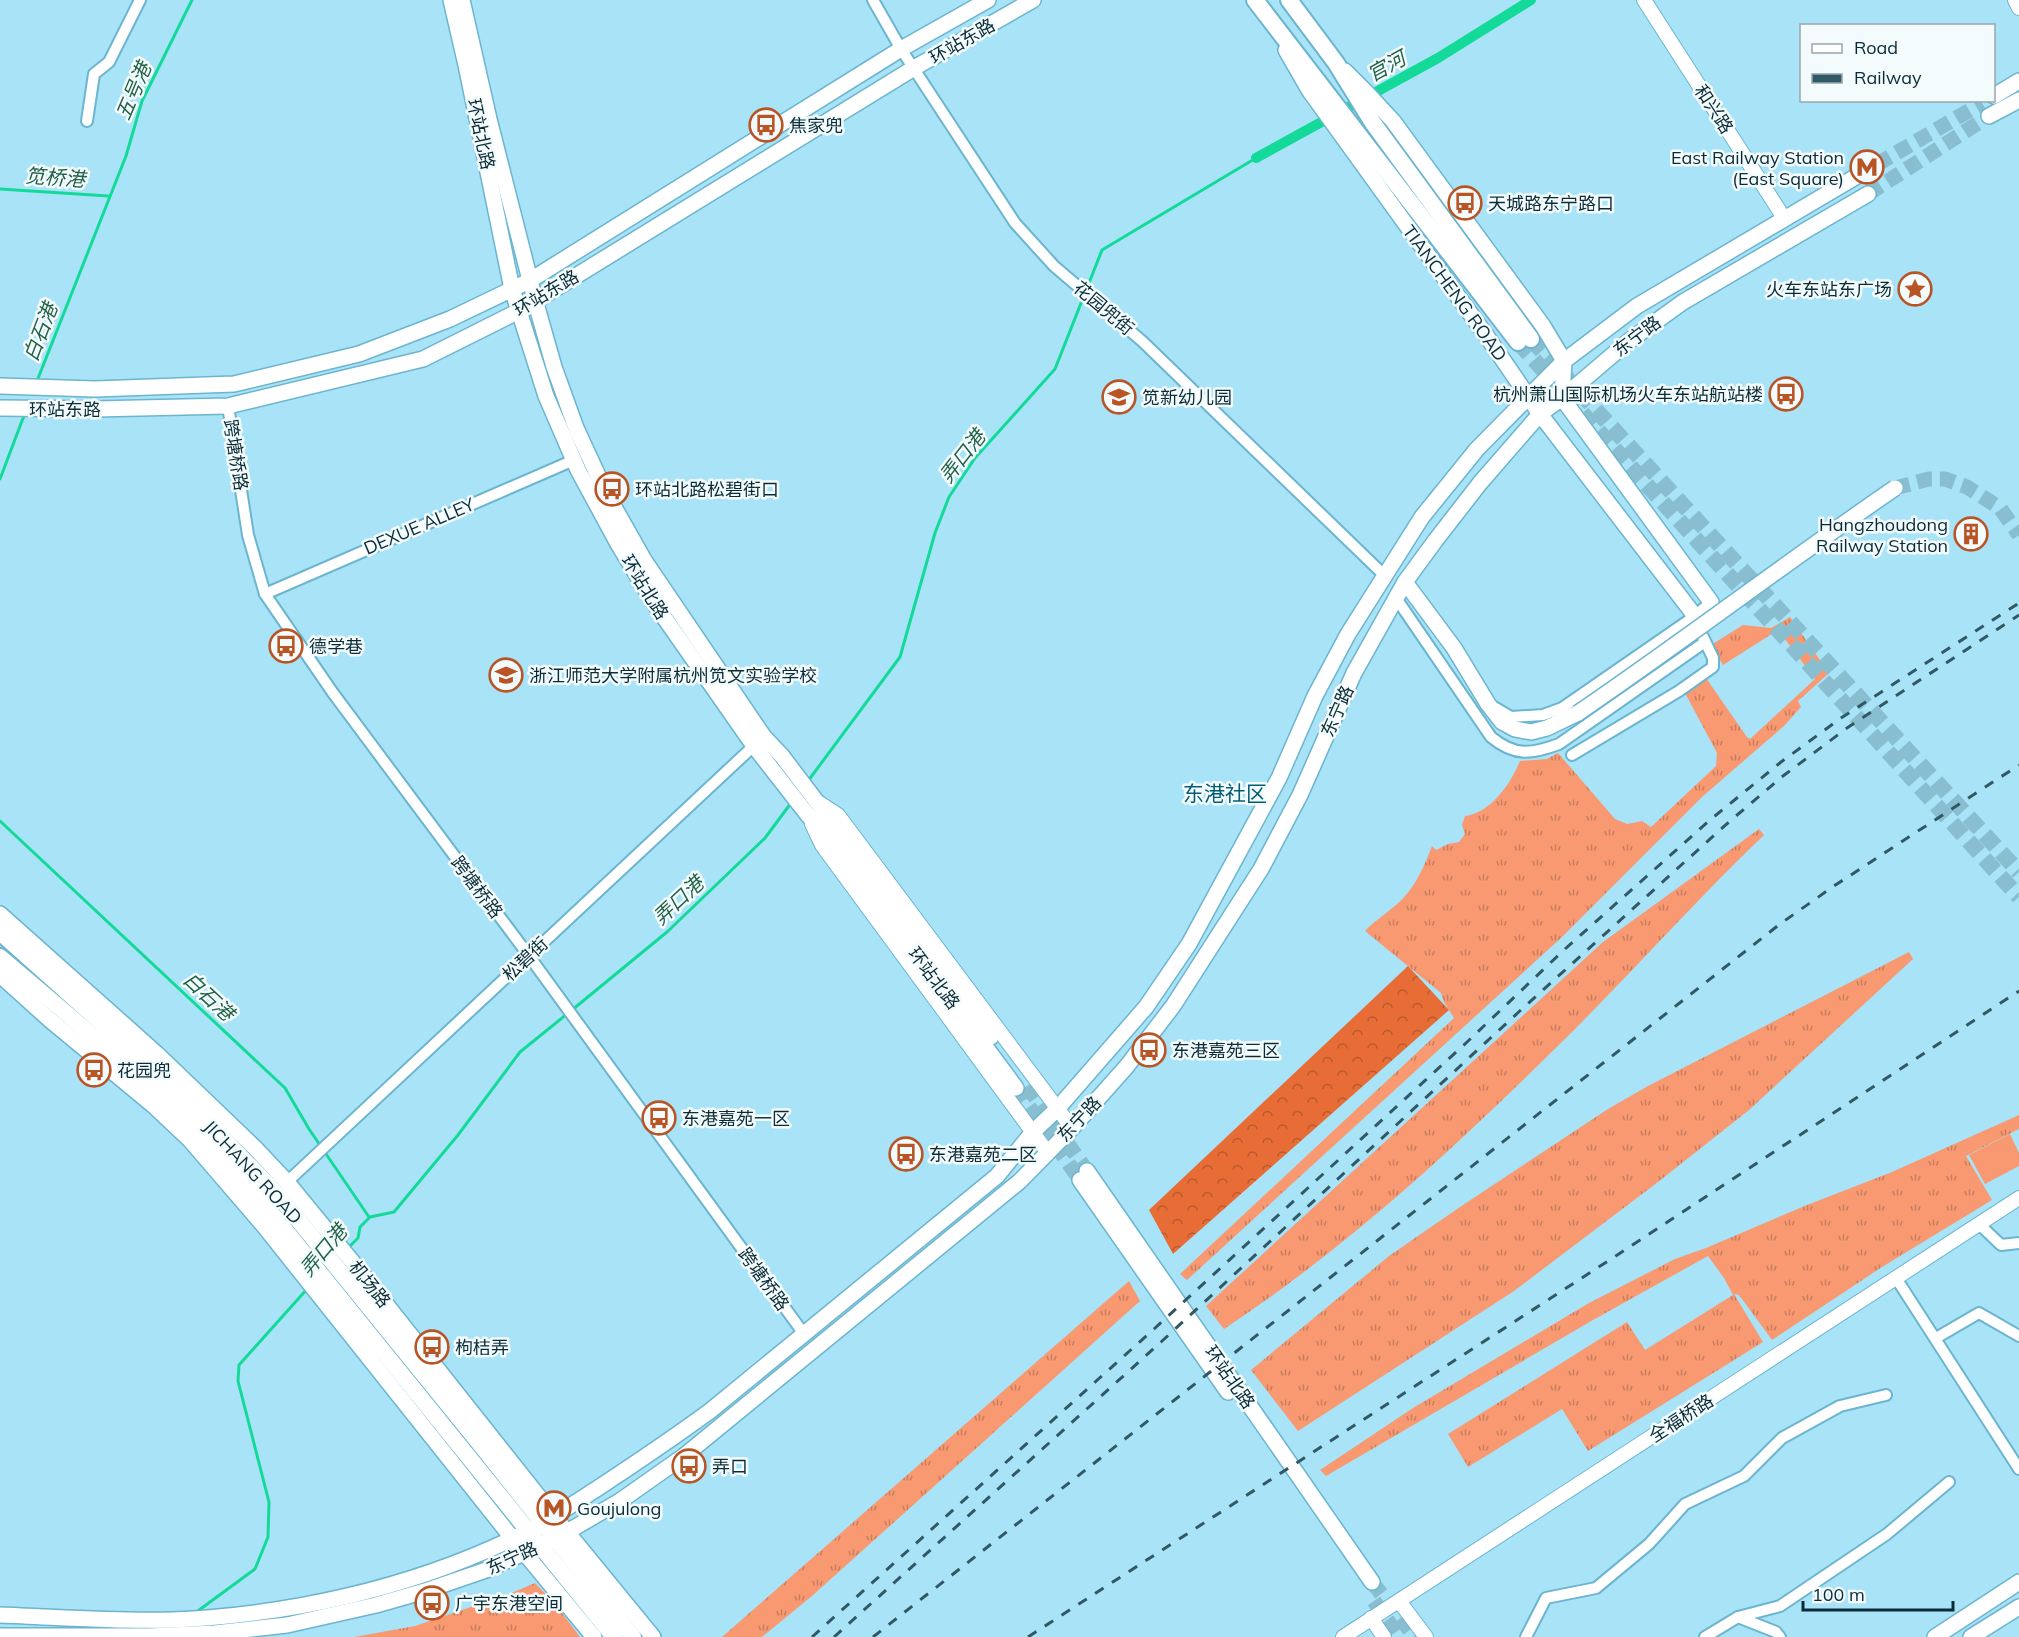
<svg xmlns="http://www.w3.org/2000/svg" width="2019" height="1637" font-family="Mulish,'Noto Sans SC',sans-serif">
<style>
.grass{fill:url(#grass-tufts)}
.forest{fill:url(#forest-crowns)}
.pitch{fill:#f99971}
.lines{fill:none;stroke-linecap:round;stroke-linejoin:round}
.stream{stroke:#14da99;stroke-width:3}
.canal{stroke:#14da99;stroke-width:10}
.secondary-tunnel{stroke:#89bed1;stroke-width:15;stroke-dasharray:15 8;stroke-linecap:butt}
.primary-tunnel{stroke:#89bed1;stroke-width:16;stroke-dasharray:16 8;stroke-linecap:butt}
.minor-casing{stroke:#6bb5cf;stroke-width:14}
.tertiary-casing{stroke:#6bb5cf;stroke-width:16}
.secondary-casing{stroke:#6bb5cf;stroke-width:18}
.primary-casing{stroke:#6bb5cf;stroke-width:20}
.minor{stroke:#fff;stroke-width:10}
.tertiary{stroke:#fff;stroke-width:14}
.secondary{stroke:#fff;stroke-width:15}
.primary{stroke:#fff;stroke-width:16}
.rail{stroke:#315864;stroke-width:3;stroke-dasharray:10 10;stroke-linecap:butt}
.secondary-bridge-casing{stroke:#6bb5cf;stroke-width:18;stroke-linecap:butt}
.secondary-bridge{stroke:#fff;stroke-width:15}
.labels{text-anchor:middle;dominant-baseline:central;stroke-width:5;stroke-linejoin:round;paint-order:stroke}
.street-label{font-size:18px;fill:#0b2c36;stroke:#f4fbfd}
.poi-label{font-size:18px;fill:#0b2c36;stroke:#f4fbfd;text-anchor:start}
.water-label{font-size:20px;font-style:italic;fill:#226247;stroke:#f4fbfd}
.quarter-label{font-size:21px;fill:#005d75;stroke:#f4fbfd}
</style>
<defs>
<pattern id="grass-tufts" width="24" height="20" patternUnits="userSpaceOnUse" patternTransform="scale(1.5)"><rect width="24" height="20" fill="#f99971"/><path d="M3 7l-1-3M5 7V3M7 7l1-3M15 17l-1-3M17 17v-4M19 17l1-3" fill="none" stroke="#c87d5e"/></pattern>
<pattern id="forest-crowns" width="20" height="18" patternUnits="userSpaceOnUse" patternTransform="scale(1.5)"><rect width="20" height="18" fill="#e86c35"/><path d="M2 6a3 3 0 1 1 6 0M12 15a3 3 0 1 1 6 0" fill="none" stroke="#ba592e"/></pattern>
</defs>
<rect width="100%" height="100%" fill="#a8e3f8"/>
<g class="grass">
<path d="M1790,617L1829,673L1798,701L1801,707L1784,726L1702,797L1562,937L1187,1280L1180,1274L1454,1018L1444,1002L1441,993L1365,931C1373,922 1382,917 1391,909C1412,894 1423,870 1432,846L1436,850L1448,844L1459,842L1465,834L1462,825L1465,816C1491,813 1511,783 1520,761L1547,759L1558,753L1615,819L1627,824L1642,821L1651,827L1716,766L1717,753L1685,693L1706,678L1747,737L1750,739L1815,679L1778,630L1723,665L1711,645L1743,625L1771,628Z"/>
<path d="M1759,829L1764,835C1697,899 1636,968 1570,1034C1463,1140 1351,1245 1224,1329L1206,1306L1603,942Z"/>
<polygon points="1909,952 1913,959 1749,1110 1658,1182 1514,1291 1298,1431 1251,1370 1389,1256 1460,1207 1608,1109 1648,1086"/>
<polygon points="2019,1115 2019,1129 1966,1156 1992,1200 1882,1267 1772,1340 1739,1295 1734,1294 1763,1342 1588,1451 1562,1409 1468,1467 1448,1434 1627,1322 1645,1350 1733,1295 1724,1278 1708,1256 1593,1320 1326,1476 1320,1470 1413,1408 1589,1303 1675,1259 1706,1248 1807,1205 1892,1172"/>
<polygon points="1129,1281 1140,1301 812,1596 762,1637 722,1637"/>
<polygon points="535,1583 556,1605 580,1637 354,1637 415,1626 509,1594"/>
</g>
<polygon class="forest" points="1408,966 1449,1010 1173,1254 1149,1210"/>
<polygon class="pitch" points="2010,1134 2019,1153 2019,1166 1985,1184 1969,1155"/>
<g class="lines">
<g class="stream">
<polyline points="0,189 108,196"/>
<polyline points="37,381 126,156 142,101 192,0"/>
<polyline points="0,479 25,413"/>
<polyline points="808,781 900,657 935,533 949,497 975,458 1055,369 1102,250 1256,158"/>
<polyline points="0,821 285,1088 309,1129 369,1217"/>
<polyline points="572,1010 667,932 765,838 791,803"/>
<polyline points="347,1249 358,1238 360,1227 370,1217 394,1212 458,1135 520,1052 567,1014"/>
<polyline points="195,1613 255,1569 268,1537 269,1502 238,1381 239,1365 308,1288"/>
</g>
<polyline class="canal" points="1256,158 1438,58 1531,0"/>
<g class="secondary-tunnel">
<polyline points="1857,176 1982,103"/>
<polyline points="1868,194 1989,116"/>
<polyline points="1895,488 1929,479 1945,479 1967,487 2000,508 2019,535"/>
<polyline points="1027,1086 1087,1171"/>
<polyline points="1016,1088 1080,1180"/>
<polyline points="1372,1582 1415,1637"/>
<polyline points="1374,1601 1399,1637"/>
</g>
<g class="primary-tunnel">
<polyline points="1531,339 2019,872"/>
<polyline points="1518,342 2019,897"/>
</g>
<g class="minor-casing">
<g id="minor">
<polyline points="873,0 901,49 1015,223 1054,266 1142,341 1385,576"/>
<polyline points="87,121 94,74 109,62 140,0"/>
<polyline points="228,406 248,535 265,594 333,693 529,956 804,1334"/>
<polyline points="265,594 574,460"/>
<path d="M1396,598L1491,737C1515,757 1532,754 1559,744L1705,642"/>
<polyline points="1494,707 1511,717 1543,715 1562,708 1695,616 1711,602"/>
<polyline points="1572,755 1679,691 1713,667 1713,658 1703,637"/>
<polyline points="287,1182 759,741"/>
<polyline points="1979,1224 2001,1245 2019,1243"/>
<polyline points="1896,1278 2019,1469"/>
<polyline points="1936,1338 1979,1313 2019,1336"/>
<polyline points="1738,1617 1780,1606 1887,1534 1949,1482"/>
<polyline points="1526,1637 1546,1598 1596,1588 1649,1544 1685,1504 1744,1476 1782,1438 1840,1406 1886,1395"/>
<polyline points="1705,1637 1738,1617 1776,1632 1780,1637"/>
</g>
</g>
<g class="tertiary-casing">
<g id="tertiary">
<polyline points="1644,0 1784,218"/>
<polyline points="2015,0 2019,8"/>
<polyline points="818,802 838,815 1072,1128"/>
<polyline points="812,824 822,845 1048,1153"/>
<polyline points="1399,1601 1426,1637"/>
<polyline points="1371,1618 1384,1637"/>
<polyline points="1343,1637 2019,1198"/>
</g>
</g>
<g class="secondary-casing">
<g id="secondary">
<polyline points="451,0 466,65 512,289 546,396 578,470 617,542 652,600 754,746 807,814 844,856 1016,1088"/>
<polyline points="462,0 489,119 535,300 554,367 576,428 605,491 644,560 764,737 782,756 854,851 991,1037"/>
<polyline points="1286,50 1309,90 1488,338 1540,414 1695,616"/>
<polyline points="1345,71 1368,94 1393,121 1543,326 1564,361 1562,398 1711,602"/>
<polyline points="1994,96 2019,81"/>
<polyline points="1989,116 2019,100"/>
<polyline points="0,386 95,389 234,384 359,354 450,319 529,281 901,49 988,0"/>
<polyline points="0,408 95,409 228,406 423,359 519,311 914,68 1033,0"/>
<polyline points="1405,582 1454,648 1488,704 1502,722 1515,729 1531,732 1547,728 1578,713"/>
<polyline points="0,914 157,1054 255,1148 287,1182 355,1265 554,1516 653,1637"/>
<polyline points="0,975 50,1020 154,1106 190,1140 264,1226 513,1539 594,1637"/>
<polyline points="1087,1171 1372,1582"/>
<polyline points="1080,1180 1228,1392"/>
<path d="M0,1615C57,1617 115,1622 173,1620C288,1615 407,1589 512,1539C542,1525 570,1506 598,1488C636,1463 673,1438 710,1411L997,1176L1032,1133L1058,1108L1146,1007L1189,944L1279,778L1315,696L1348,634L1422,517L1477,449L1564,361L1637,306L1857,176"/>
<polyline points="0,1636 149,1636 215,1633 287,1625 376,1605 425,1591 486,1570 555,1539 620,1501 684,1456 1020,1181 1072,1128 1127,1066 1173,1006 1261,869 1300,795 1354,673 1405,582 1435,541 1480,483 1540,414 1562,398 1629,341 1683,302 1868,194"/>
<polyline points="1935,1637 2019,1582"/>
<polyline points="1971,1637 2019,1607"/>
</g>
</g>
<g class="primary-casing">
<g id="primary">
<polyline points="1255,0 1518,342"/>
<polyline points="1289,0 1336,63 1373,123 1531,339"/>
<polyline points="0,932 169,1083 278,1195 480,1444 633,1637"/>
<polyline points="0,957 147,1082 209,1143 260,1199 614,1637"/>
</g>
</g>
<use href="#minor" class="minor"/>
<use href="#tertiary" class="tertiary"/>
<use href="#secondary" class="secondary"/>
<use href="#primary" class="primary"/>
<g class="rail">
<polyline points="812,1637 1154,1329 1466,1043 1565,949 1710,820 1781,762 1841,718 2019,603"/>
<polyline points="834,1637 1161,1342 1523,1008 1730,821 1783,776 1847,728 2019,615"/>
<polyline points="873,1637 1780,924 1834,886 2019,765"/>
<polyline points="1028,1637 1608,1261 2019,991"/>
</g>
<g class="secondary-bridge-casing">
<path id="secondary-bridge" d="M1578,713C1685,640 1788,561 1895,488"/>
</g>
<use href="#secondary-bridge" class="secondary-bridge"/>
</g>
<defs>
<g id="bus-ring" transform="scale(1.725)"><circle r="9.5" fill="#f4fbfd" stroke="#b95425" stroke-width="1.5"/><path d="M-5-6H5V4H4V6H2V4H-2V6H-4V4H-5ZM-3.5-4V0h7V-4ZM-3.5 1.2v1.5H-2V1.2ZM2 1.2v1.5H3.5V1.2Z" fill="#b95425"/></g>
<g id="metro-ring" transform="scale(1.725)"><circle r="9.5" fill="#f4fbfd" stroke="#b95425" stroke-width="1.5"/><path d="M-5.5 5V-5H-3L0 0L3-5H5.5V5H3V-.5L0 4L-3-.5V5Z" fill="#b95425"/></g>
<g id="sight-ring" transform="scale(1.725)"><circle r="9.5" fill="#f4fbfd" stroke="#b95425" stroke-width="1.5"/><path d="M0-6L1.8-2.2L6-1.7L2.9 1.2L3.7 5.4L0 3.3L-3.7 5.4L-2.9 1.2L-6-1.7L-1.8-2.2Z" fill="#b95425"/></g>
<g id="school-ring" transform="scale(1.725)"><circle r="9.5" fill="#f4fbfd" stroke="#b95425" stroke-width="1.5"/><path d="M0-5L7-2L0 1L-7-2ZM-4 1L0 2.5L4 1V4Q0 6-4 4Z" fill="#b95425"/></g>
<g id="building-ring" transform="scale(1.725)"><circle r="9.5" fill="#f4fbfd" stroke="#b95425" stroke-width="1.5"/><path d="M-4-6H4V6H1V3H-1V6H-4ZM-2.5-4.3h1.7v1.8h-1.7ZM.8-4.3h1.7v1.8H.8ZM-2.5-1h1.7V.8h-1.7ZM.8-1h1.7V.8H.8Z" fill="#b95425"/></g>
</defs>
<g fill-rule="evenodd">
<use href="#bus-ring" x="766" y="125"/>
<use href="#metro-ring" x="1867" y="167"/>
<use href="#bus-ring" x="1465" y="203"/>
<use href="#sight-ring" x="1915" y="289"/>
<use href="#bus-ring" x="1786" y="394"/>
<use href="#school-ring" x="1119" y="397"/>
<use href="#bus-ring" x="612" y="489"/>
<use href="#building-ring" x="1971" y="534"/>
<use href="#bus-ring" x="286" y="646"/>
<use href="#school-ring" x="506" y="675"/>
<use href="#bus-ring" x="1149" y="1050"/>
<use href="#bus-ring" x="94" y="1070"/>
<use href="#bus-ring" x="659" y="1118"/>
<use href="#bus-ring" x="906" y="1154"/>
<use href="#bus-ring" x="432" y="1347"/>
<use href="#bus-ring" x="689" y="1466"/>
<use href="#metro-ring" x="554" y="1508"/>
<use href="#bus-ring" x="432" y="1603"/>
</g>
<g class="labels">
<g class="street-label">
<text transform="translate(962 41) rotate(-30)">环站东路</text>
<text transform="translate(1714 109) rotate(57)">和兴路</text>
<text transform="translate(481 134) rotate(78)">环站北路</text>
<text transform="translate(546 293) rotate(-31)">环站东路</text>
<text transform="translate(1455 293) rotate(54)">TIANCHENG ROAD</text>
<text transform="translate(1104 308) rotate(40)">花园兜街</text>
<text transform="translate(1637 336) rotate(-37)">东宁路</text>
<text x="65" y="409">环站东路</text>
<text transform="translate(236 455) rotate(81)">跨塘桥路</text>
<text transform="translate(419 526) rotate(-23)">DEXUE ALLEY</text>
<text transform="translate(645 587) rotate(58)">环站北路</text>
<text transform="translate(1337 711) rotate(-66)">东宁路</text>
<text transform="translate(477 887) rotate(53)">跨塘桥路</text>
<text transform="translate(525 959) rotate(-43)">松碧街</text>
<text transform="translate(934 978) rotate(53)">环站北路</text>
<text transform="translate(1079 1119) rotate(-47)">东宁路</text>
<text transform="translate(253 1172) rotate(47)">JICHANG ROAD</text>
<text transform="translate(764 1279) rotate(54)">跨塘桥路</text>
<text transform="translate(370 1284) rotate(51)">机场路</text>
<text transform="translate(1230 1377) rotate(55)">环站北路</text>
<text transform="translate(1681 1418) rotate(-33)">全福桥路</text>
<text transform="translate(512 1558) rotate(-24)">东宁路</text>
</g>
<g class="poi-label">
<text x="789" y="125">焦家兜</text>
<text x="1844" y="157" text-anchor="end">East Railway Station<tspan x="1844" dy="21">(East Square)</tspan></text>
<text x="1488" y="203">天城路东宁路口</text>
<text x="1892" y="289" text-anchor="end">火车东站东广场</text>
<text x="1763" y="394" text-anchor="end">杭州萧山国际机场火车东站航站楼</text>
<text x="1142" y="397">笕新幼儿园</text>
<text x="635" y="489">环站北路松碧街口</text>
<text x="1948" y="524" text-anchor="end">Hangzhoudong<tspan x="1948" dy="21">Railway Station</tspan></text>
<text x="309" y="646">德学巷</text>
<text x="529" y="675">浙江师范大学附属杭州笕文实验学校</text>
<text x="1172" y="1050">东港嘉苑三区</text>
<text x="117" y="1070">花园兜</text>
<text x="682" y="1118">东港嘉苑一区</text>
<text x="929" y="1154">东港嘉苑二区</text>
<text x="455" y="1347">枸桔弄</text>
<text x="712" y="1466">弄口</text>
<text x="577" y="1508">Goujulong</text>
<text x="455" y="1603">广宇东港空间</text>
</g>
<g class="water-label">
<text transform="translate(1386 66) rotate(-29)">官河</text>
<text transform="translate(133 91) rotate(-67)">五号港</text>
<text transform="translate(55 177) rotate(4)">笕桥港</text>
<text transform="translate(40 332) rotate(-69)">白石港</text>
<text transform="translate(962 456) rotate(-52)">弄口港</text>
<text transform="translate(678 900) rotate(-43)">弄口港</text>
<text transform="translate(209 996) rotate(43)">白石港</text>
<text transform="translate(323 1250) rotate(-50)">弄口港</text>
</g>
<g class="quarter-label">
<text x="1225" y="793">东港社区</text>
</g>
</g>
<rect x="1800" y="24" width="195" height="78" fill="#f4fbfd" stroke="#97a8ad" stroke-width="1.5"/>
<rect x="1812" y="44" width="30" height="9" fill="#ffffff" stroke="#97a8ad" stroke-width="1.5"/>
<text x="1854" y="54" font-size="18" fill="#0b2c36">Road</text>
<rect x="1812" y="74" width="30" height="9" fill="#315864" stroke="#97a8ad" stroke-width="1.5"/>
<text x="1854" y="84" font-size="18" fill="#0b2c36">Railway</text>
<path d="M1803 1601v9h150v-9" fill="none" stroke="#0b2c36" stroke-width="3"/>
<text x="1812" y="1601" font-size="18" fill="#0b2c36" stroke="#f4fbfd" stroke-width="4.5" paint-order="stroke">100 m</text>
</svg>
